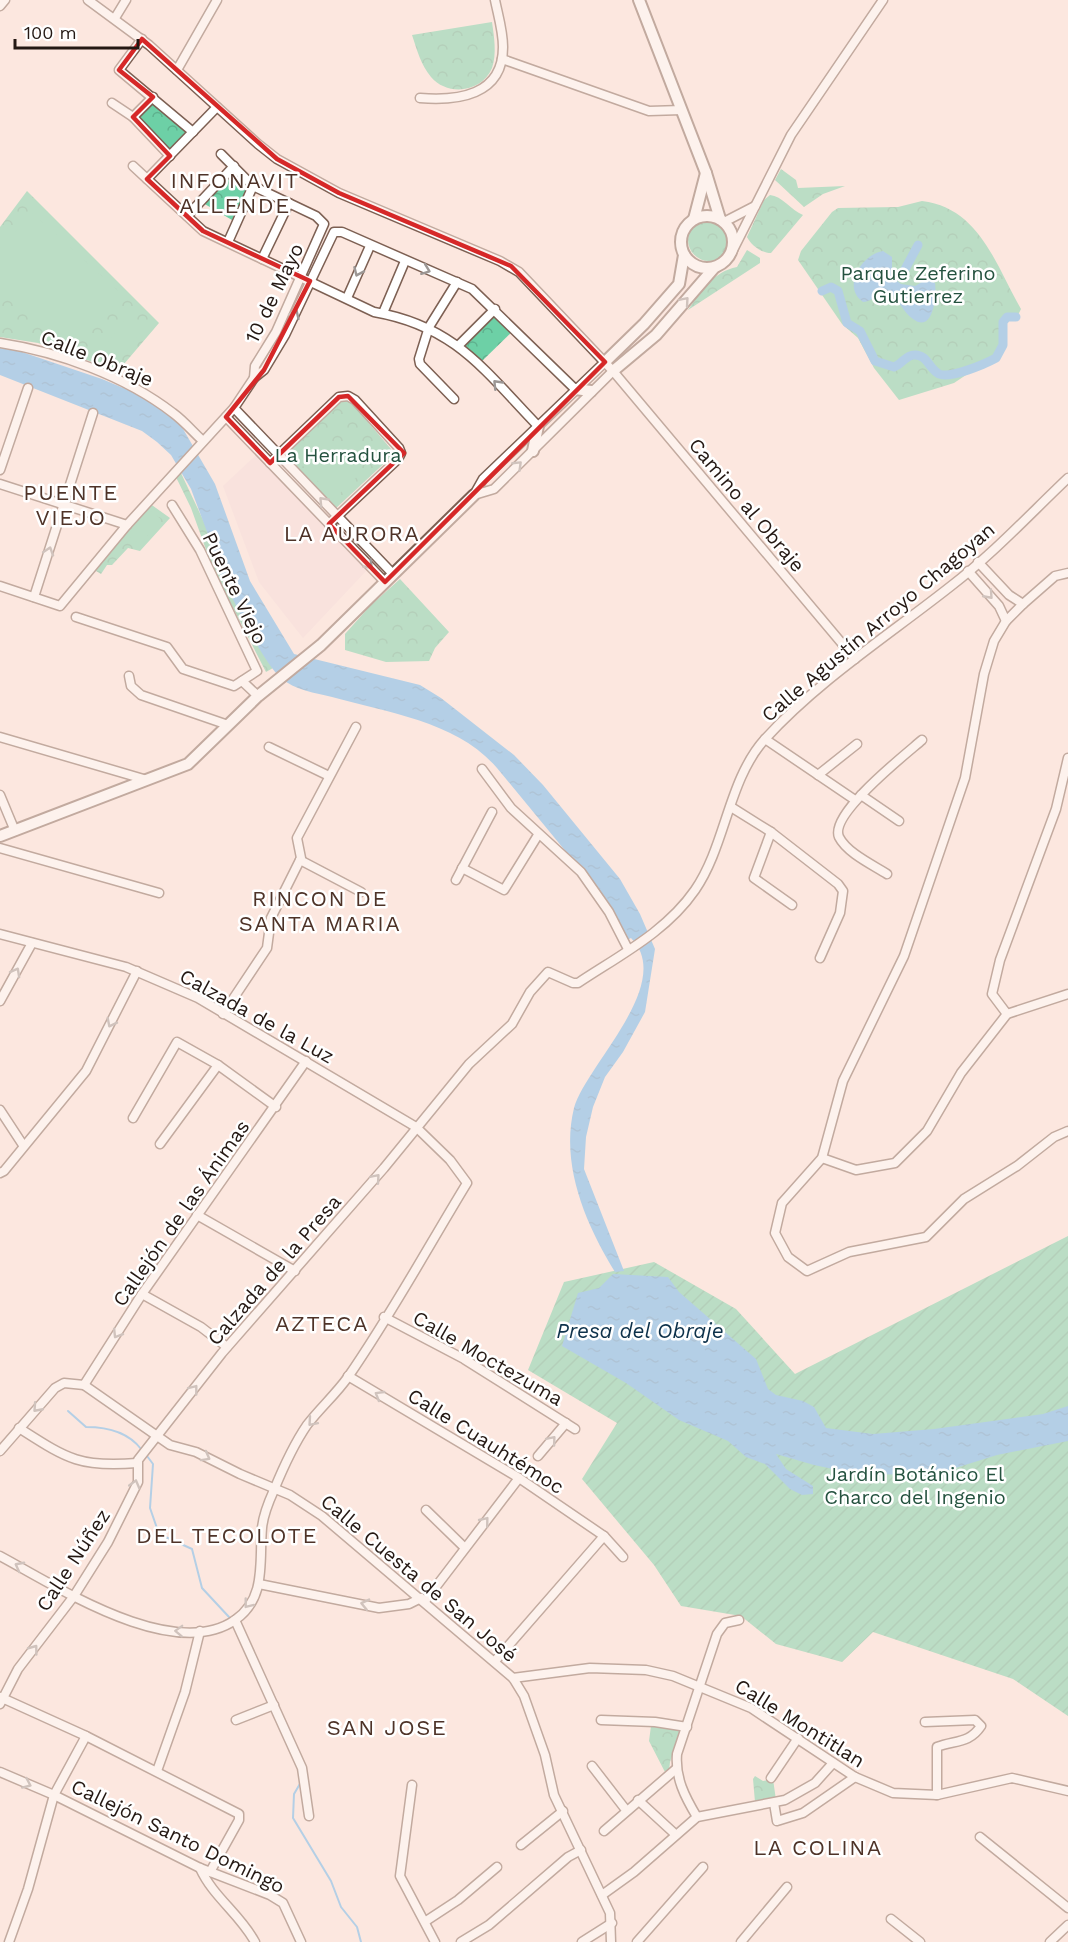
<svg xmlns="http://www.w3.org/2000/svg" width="1068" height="1942" font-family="'Work Sans',sans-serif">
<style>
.education{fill:#f6dbdc}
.park{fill:url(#park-crowns)}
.garden{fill:url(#garden-furrows)}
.pitch{fill:#6dd0a6}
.water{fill:url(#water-ripples)}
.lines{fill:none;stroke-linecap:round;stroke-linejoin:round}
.stream{stroke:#5eb2ef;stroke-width:2}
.canal{stroke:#5eb2ef;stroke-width:9}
.minor-casing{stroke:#7d6053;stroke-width:11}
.major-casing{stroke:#7d6053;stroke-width:14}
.minor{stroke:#fff;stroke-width:8}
.major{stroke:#fff;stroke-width:10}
.oneway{stroke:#9c9795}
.marked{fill:none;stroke:#d62828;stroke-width:4.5;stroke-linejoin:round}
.labels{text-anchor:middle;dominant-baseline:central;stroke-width:5;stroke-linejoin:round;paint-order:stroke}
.park-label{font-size:20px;fill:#24523f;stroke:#fff}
.street-label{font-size:20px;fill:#241813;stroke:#fff}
.water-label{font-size:21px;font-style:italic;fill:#0e324b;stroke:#fff}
.quarter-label{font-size:22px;letter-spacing:1.5px;fill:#4e3328;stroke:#fff}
</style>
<defs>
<pattern id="park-crowns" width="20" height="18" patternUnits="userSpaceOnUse" patternTransform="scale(1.5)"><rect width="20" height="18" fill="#6dd0a6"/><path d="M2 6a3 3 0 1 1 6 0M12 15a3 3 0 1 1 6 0" fill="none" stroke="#5eb28e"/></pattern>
<pattern id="garden-furrows" width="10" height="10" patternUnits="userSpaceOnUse" patternTransform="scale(1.5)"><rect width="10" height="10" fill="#6dd0a6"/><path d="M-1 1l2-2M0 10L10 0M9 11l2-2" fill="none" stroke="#5eb28e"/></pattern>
<pattern id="water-ripples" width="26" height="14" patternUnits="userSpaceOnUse" patternTransform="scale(1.5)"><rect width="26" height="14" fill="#5eb2ef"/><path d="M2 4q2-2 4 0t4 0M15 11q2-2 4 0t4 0" fill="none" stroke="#5298cc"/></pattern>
</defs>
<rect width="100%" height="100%" fill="#fce7df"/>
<polygon class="education" points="257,454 368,569 303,638 259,582 223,486"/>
<g class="park">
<path d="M492,22C494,36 497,54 492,68C482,92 448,97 431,77C421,65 417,50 412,35Z"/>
<polygon points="155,98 190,132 171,150 134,116"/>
<polygon points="235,168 249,186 232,220 203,203"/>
<polygon points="781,169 796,180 798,188 845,186 823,194 804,207 775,180"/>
<polygon points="27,191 159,323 118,371 38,343 0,337 0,227"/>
<path d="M770,195C782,196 791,210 803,215L771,253C761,253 751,245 747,237L764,200Z"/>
<path d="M922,201C980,208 996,266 1021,309L1018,315L1005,322L1006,343L998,361L975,369L954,383L899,400L874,368L858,338L842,324L798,260L801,251L832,212L838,208L898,207Z"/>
<circle cx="709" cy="240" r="21"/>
<path d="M747,250L760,258V263L688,310C702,290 713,272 737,267Z"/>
<polygon points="495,309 515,329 481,362 459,345"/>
<polygon points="341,401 350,401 391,449 391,457 334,510 282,453"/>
<polygon points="180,471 273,668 266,672 213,569 191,508 175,475"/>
<polygon points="149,503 170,518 140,551 128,548 112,565 107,565 101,574 96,571 94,567"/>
<polygon points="400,579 449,632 435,648 429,661 386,662 345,650 345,634 370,606"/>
<polygon points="651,1726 681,1730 670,1762 669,1771 666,1774 649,1741"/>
<polygon points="755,1776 763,1781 773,1779 776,1800 755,1802 753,1779"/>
</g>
<polygon class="garden" points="1068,1236 1068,1716 1013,1679 873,1632 842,1662 776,1644 741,1616 681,1606 654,1565 582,1479 617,1423 528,1370 564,1282 654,1262 736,1309 795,1374"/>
<g class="pitch">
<polygon points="33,213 123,295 71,352 0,288 0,248"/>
<polygon points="124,321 140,333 118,362 102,350"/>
<polygon points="319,428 361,473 334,499 291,453"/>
<polygon points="147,508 161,519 140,545 126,534"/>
</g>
<g class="water">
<path d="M883,251L892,257V277L901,284L915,286L927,279L935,283C937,296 933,334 913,319C903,312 899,300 890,292C879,289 874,302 863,302C841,287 862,254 883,251Z"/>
<path d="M0,348L22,352L102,379L147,398L179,422L215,484L250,581L294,654L420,685L441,698L514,755L543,785L620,879L640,914L655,949L645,1012L623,1052L605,1077L593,1107L586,1137L584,1169L624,1271L615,1272C586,1225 560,1165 574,1108C586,1065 676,983 631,938L627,940L600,893L497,768C458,722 389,713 332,697C316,693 294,690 281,678C259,658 229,589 213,560L212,545L191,489L171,455L157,442L142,431L0,375Z"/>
<polygon points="613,1274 668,1277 679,1292 756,1359 768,1389 776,1395 803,1401 814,1407 826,1428 873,1434 934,1429 1043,1414 1068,1406 1068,1441 997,1455 933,1475 857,1474 814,1465 776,1454 786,1469 813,1486 813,1494 802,1495 790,1489 765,1464 746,1457 728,1441 679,1420 626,1383 562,1346 578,1293 599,1288"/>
</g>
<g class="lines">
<g class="stream">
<path d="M68,1411L86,1427C106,1427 128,1432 141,1449"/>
<polyline points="147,1456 153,1464 150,1508 159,1534 192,1549 202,1588 229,1617"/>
<polyline points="280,1726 288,1746"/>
<polyline points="301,1782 294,1794 293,1818 331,1881 341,1907 357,1927 361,1942"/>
</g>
<g class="canal">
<polyline points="903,273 918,245"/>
<path d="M822,291L831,287L838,291L847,323L860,331L875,361L894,367C902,364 906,355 914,355C927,354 929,369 939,374C950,379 985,364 996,358L1003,345V322L1007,317H1016"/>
</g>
<g class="minor-casing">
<g id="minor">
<polyline points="88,0 149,45 258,144 277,159 339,193 500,261 519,272 613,371 855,659"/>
<polyline points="0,6 5,0"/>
<polyline points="115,18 126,0"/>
<polyline points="142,39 119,70 193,132"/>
<polyline points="502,59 649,111 682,110"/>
<polyline points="177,70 217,0"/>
<path d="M420,98C457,101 503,96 503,47C503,31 498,15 495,0"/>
<polyline points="112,103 133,117 170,156"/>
<polyline points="133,117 153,97"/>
<polyline points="221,154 253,186 316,216 324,224 276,332 255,366 254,378"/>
<path d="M133,166L203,231L374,312C455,326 484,370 538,426"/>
<polyline points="147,179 217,107"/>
<polyline points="187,216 234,166"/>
<polyline points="724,222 755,206"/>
<polyline points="228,242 253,186"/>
<polyline points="732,252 791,135 883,0"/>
<polyline points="262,259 289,203"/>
<polyline points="347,298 370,246"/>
<polyline points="383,313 405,261"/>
<path d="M0,343C59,352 125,376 173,413C184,421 193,432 203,441"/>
<polyline points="459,345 495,309"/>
<polyline points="454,399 420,364 419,359 429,327 457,282"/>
<polyline points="234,408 393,574"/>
<polyline points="226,417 385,582"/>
<polyline points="270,463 339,397 348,396 355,400 399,448 401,453 398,459 329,524"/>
<polyline points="0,470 28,388"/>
<polyline points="0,484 127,525"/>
<polyline points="474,495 494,489 613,371"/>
<polyline points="474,495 483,479 605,362"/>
<polyline points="978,562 1009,595 1023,604"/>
<polyline points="968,571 999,606 1006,621"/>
<polyline points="1068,573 1055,576 1023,604 1006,621 994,641 984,674 965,778 904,956 843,1081 822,1158 782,1203 775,1233 788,1257 807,1271 849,1252 926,1237 964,1199 1017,1166 1054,1137 1068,1131"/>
<polyline points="0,586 60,606 127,525 234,408 254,378 264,370 285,335 334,232 342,232 472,289 575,389"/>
<polyline points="34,597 93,413"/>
<polyline points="76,617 167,647 183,669 234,686 257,671 200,550 172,505"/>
<polyline points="129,676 131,686 141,695 228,725"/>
<polyline points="242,681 258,696"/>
<polyline points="0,737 147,780"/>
<polyline points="765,739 855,800"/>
<polyline points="269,747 329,776"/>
<polyline points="482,769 511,808 581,872 609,912 628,949"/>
<polyline points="818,775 857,744"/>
<polyline points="0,795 15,831"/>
<polyline points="861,795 899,821"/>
<polyline points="731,807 771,832 838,884 843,891 840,913 820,958"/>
<polyline points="771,832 754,878 792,905"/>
<polyline points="0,848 159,893"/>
<polyline points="300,860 361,892"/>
<polyline points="462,868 504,890 538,835"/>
<path d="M887,874C873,865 847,853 839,837C829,814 906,754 922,740"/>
<polyline points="456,880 492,812"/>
<path d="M0,934L126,967L198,998L416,1127L450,1160L467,1183C428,1247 391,1315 348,1377C336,1394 320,1408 307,1425C294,1444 283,1468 274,1490C269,1501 263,1516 262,1528C259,1561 267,1598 235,1620C173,1663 56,1586 0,1556"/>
<polyline points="0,1001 32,943"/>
<polyline points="223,1014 267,948 271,918 301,858 297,838 356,727"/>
<polyline points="1007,1014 992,994 1000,960 1056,809 1068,758"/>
<polyline points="0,1110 23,1145"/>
<polyline points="133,1118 177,1042 218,1065 276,1107"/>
<polyline points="160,1144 218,1065"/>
<polyline points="822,1158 856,1170 895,1163 927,1131 961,1073 1007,1014 1068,994"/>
<polyline points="0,1173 4,1171 86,1071 137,971"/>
<polyline points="197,1215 295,1271"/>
<polyline points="142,1294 201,1327 227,1347"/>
<polyline points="384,1317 464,1359 575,1429"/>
<polyline points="348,1376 519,1478 604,1536 623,1557"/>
<polyline points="84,1385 142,1294 306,1061"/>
<path d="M19,1428C66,1458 79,1468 137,1463"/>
<polyline points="0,1451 55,1388 64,1383 84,1385 170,1445 196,1452 240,1474 290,1495 322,1516 513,1678 524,1696 545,1755 554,1795 610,1913 611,1942"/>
<polyline points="538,1456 566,1423"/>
<polyline points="426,1510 464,1547"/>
<polyline points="259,1584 379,1608 409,1604 421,1598"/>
<polyline points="425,1601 519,1478"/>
<polyline points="235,1620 302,1768 309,1816"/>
<polyline points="495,1661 604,1536"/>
<polyline points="513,1678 590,1668 646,1670 673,1676 751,1708 855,1777 893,1793 937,1795 1012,1778 1068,1791"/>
<polyline points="0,1697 86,1736 239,1814 239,1820 210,1872"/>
<path d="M0,1704L18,1669L74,1596L108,1542L138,1482V1460L222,1353L384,1168L469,1064L512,1024L530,992L548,972L573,983H578C620,955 666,932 695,890C726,845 728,780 765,739C819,680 889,635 951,586C993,554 1030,514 1068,478"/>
<polyline points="236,1720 274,1705"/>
<polyline points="601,1720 655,1722 687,1727"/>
<path d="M925,1722L975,1720L981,1726C969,1744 955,1740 937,1747V1795"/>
<polyline points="592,1766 626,1810"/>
<polyline points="157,1771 185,1692 200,1631"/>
<polyline points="0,1772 54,1795 200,1868 270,1895 283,1903 301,1942"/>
<polyline points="771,1778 798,1738"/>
<polyline points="412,1785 400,1876 435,1942"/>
<polyline points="638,1800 675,1834"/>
<polyline points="774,1803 777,1821 803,1813 855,1777"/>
<path d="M697,1817C685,1797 675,1778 677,1754L717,1634L725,1623L739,1620"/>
<polyline points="604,1831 676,1769"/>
<polyline points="980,1837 1068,1908"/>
<polyline points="521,1845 563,1811"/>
<path d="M200,1868C213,1897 240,1914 255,1942"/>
<polyline points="602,1895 634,1872 697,1817 785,1800 815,1783 833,1763"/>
<polyline points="891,1919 920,1942"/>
<polyline points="426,1921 458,1900 497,1867"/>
<polyline points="9,1942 28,1889 54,1795 86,1736"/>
<polyline points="461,1942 489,1925 568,1857 581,1850"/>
<polyline points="582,1942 612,1923"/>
<polyline points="637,1942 703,1867"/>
<polyline points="741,1942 787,1887"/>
<polyline points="1050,1942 1068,1925"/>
</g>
</g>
<g class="major-casing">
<g id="major">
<polyline points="639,0 706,173 720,219"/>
<circle cx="707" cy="242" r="26"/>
<polyline points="694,219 706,173"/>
<polyline points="605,362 644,324 679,284 684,255"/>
<polyline points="613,371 656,335 714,268"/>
<polyline points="575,389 591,391"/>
<polyline points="533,451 538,426"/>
<polyline points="0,836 188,764 258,696 321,645 474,495"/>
</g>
</g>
<use href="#minor" class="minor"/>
<use href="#major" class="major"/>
</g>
<defs><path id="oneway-chevron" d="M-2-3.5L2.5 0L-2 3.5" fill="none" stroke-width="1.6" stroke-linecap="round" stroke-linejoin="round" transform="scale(1.5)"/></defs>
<g class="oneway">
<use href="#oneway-chevron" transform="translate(426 270) rotate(21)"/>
<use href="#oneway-chevron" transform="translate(358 272) rotate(114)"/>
<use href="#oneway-chevron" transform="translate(685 301) rotate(-49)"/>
<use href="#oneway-chevron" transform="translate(295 314) rotate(-65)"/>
<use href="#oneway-chevron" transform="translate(497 384) rotate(-134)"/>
<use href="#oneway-chevron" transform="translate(518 465) rotate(-44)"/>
<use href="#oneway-chevron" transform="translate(323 501) rotate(-134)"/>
<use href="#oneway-chevron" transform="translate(49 551) rotate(-72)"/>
<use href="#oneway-chevron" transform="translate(369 565) rotate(46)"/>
<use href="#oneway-chevron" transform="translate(989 595) rotate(48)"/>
<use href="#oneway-chevron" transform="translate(16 972) rotate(-61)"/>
<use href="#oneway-chevron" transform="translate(111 1023) rotate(117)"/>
<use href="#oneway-chevron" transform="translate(376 1178) rotate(-49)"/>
<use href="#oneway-chevron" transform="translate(117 1334) rotate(122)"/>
<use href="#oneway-chevron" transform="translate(194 1389) rotate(-52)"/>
<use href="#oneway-chevron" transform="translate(379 1395) rotate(-149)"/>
<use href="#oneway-chevron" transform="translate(37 1408) rotate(132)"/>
<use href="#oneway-chevron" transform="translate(312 1422) rotate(131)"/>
<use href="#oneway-chevron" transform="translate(552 1440) rotate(-50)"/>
<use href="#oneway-chevron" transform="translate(206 1457) rotate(29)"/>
<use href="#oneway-chevron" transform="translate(135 1484) rotate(-75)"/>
<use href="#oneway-chevron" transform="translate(485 1521) rotate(-51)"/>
<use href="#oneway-chevron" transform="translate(19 1566) rotate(-152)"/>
<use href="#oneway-chevron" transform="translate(248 1604) rotate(128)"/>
<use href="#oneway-chevron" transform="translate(365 1604) rotate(-167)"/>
<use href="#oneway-chevron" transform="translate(179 1631) rotate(-178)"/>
<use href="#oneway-chevron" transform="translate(34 1649) rotate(-53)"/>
<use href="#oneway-chevron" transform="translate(27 1784) rotate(24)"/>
</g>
<path d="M0 0H1068V1942H0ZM142,39L277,159L339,193L511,266L605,362L385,582L329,524L404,453L348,396L339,397L270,463L226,417L264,370L310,281L203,231L147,179L170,156L133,117L153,97L119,70Z" fill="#fce7df" fill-opacity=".55" fill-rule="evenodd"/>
<path class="marked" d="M142,39L277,159L339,193L511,266L605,362L385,582L329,524L404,453L348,396L339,397L270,463L226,417L264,370L310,281L203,231L147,179L170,156L133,117L153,97L119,70Z"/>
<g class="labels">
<g class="park-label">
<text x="918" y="273">Parque Zeferino<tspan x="918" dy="23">Gutierrez</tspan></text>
<text x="338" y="455">La Herradura</text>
<text x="915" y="1474">Jardín Botánico El<tspan x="915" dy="23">Charco del Ingenio</tspan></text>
</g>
<g class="street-label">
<text transform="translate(274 293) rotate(-64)">10 de Mayo</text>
<text transform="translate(97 358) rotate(22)">Calle Obraje</text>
<text transform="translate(747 505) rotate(50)">Camino al Obraje</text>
<text transform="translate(235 588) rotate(64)">Puente Viejo</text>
<text transform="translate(878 622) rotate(-40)">Calle Agustín Arroyo Chagoyan</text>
<text transform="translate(257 1016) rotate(29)">Calzada de la Luz</text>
<text transform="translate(181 1213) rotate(-55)">Callejón de las Ánimas</text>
<text transform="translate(274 1270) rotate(-49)">Calzada de la Presa</text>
<text transform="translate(488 1358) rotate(30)">Calle Moctezuma</text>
<text transform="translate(486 1441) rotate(32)">Calle Cuauhtémoc</text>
<text transform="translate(73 1560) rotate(-57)">Calle Núñez</text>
<text transform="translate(419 1578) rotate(40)">Calle Cuesta de San José</text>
<text transform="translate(800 1723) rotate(32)">Calle Montitlan</text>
<text transform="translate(178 1836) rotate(26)">Callejón Santo Domingo</text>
</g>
<g class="water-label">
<text x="640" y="1330">Presa del Obraje</text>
</g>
<g class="quarter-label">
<text x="235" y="180">INFONAVIT<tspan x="235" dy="25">ALLENDE</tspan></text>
<text x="71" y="492">PUENTE<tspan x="71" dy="25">VIEJO</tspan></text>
<text x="352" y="533">LA AURORA</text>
<text x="320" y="898">RINCON DE<tspan x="320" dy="25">SANTA MARIA</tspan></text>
<text x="322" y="1323">AZTECA</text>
<text x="227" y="1535">DEL TECOLOTE</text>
<text x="387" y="1727">SAN JOSE</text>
<text x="818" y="1847">LA COLINA</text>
</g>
</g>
<path d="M15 39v9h123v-9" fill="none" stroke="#241813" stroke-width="3"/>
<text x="24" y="39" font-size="18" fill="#241813" stroke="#ffffff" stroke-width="4.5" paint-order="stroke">100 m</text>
</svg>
